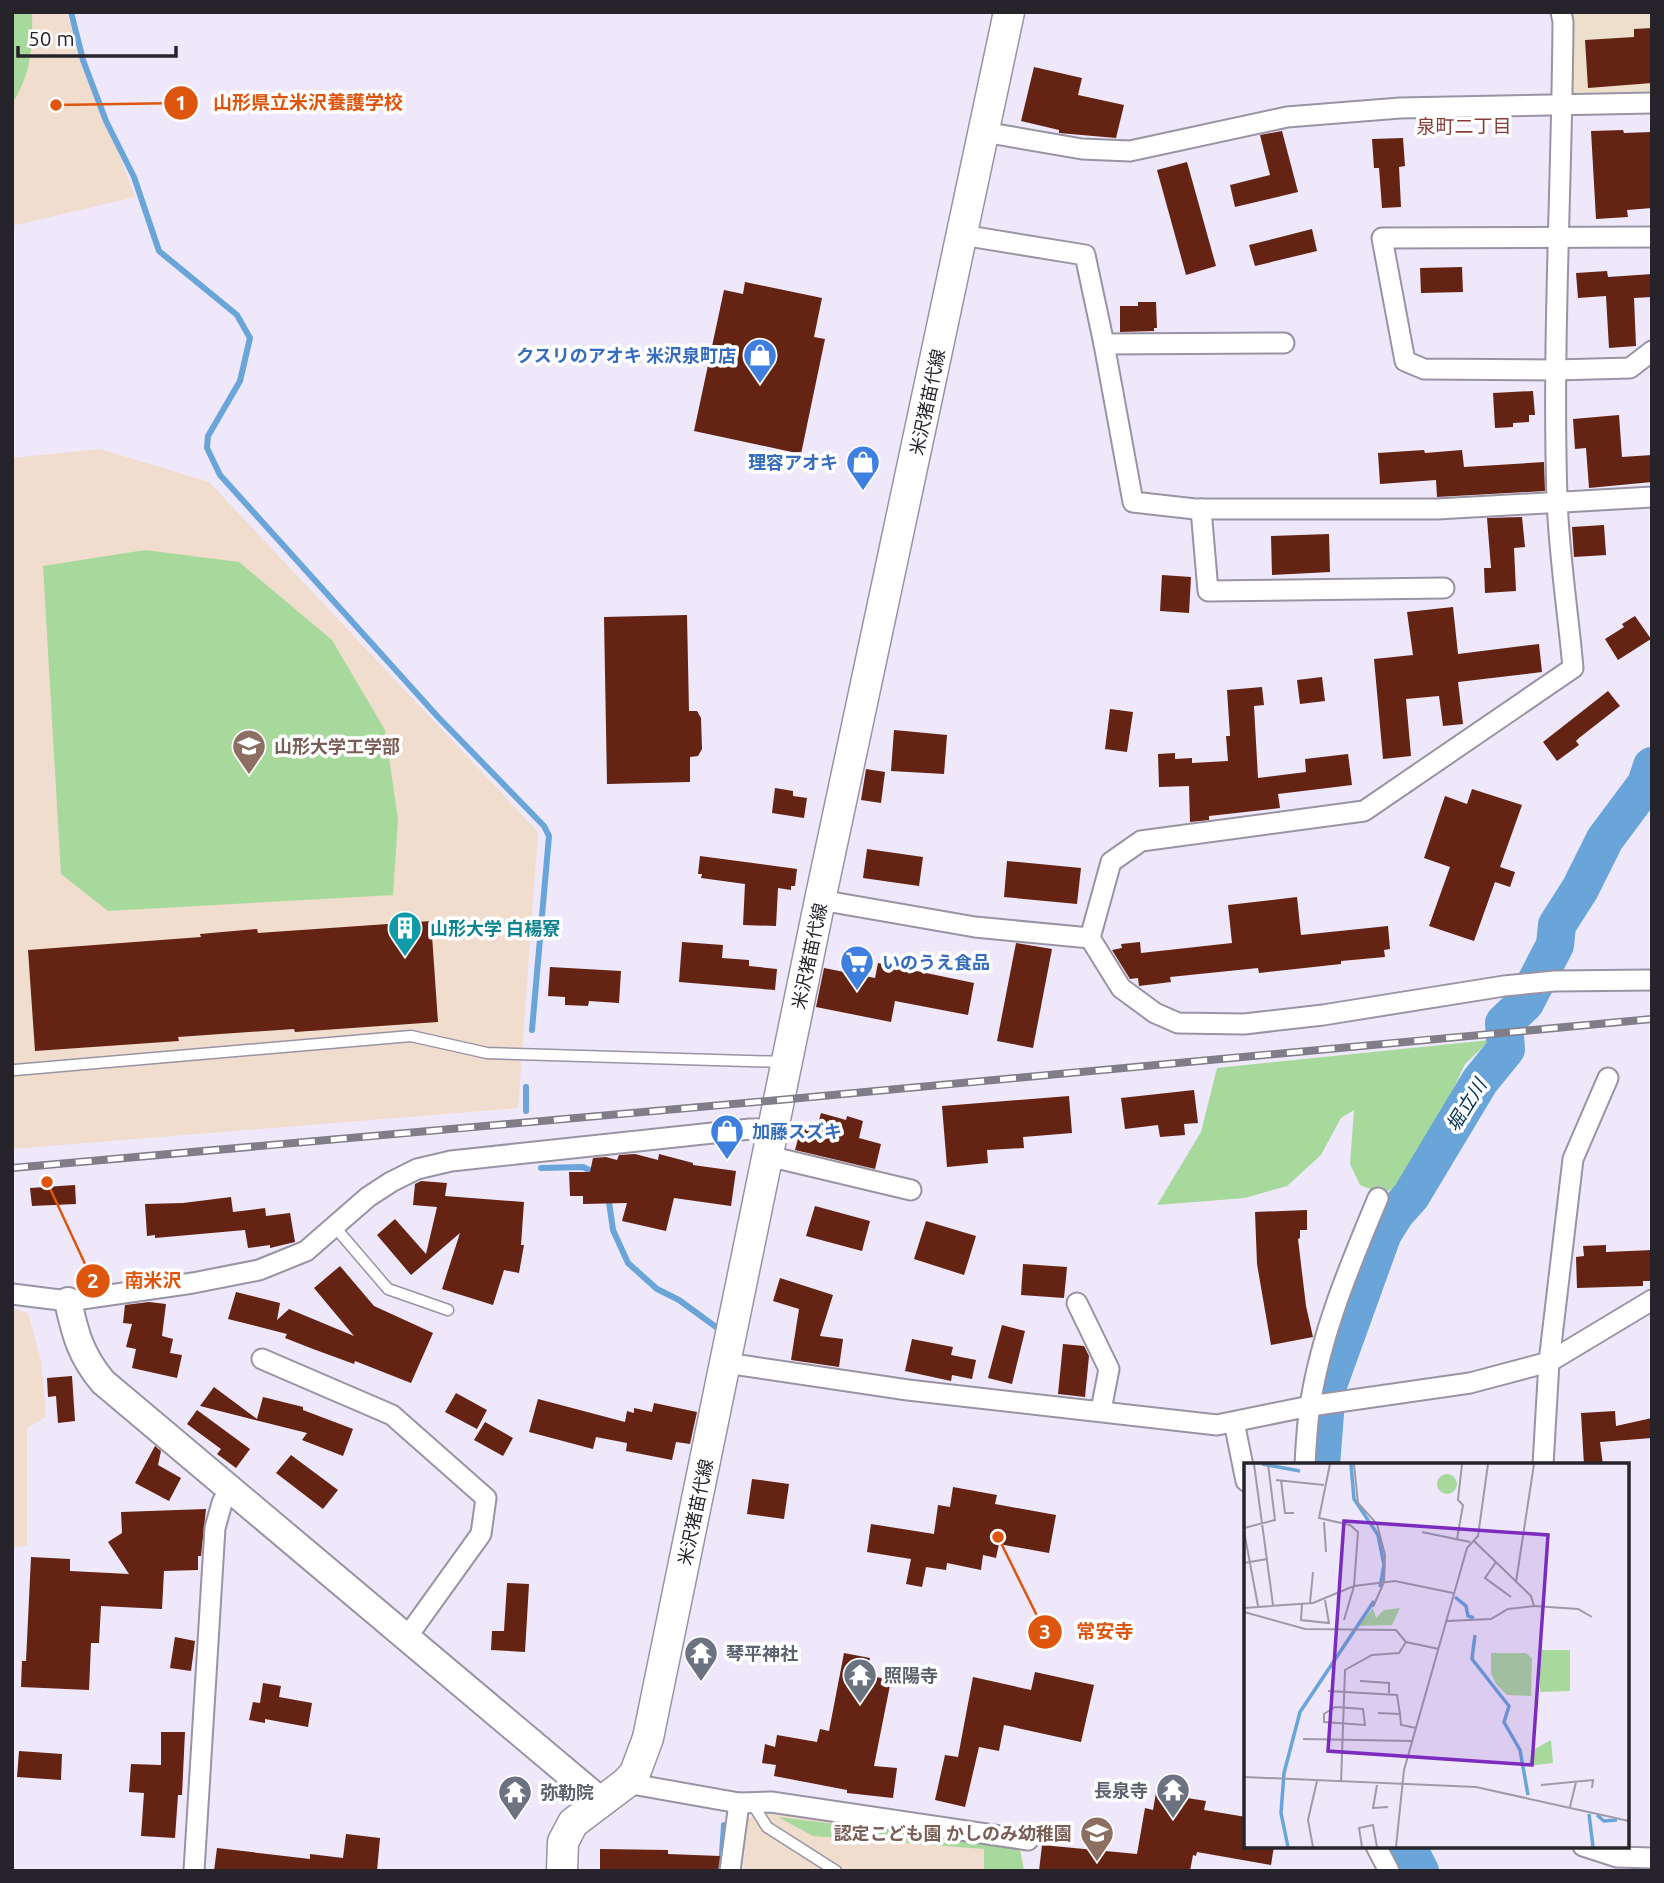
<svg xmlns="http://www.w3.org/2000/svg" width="1664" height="1883" font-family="Ubuntu,'Noto Sans JP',sans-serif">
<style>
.industrial{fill:#ece0cc}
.education{fill:#f1ddce}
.green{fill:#a8d99c}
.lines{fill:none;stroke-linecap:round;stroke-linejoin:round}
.stream{stroke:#69a5d9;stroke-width:6}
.river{stroke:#69a5d9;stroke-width:38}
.building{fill:#652313}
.lane-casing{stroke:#9993a4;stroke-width:13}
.street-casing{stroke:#9993a4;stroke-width:23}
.secondary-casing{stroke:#9993a4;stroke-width:30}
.primary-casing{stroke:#9993a4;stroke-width:33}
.lane{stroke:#fff;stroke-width:10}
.street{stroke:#fff;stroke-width:19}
.secondary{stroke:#fff;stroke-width:26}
.primary{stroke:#fff;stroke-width:30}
.rail-casing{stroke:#807c88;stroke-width:8}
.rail{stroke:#fff;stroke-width:5;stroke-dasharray:16;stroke-linecap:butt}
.labels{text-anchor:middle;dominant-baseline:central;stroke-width:7;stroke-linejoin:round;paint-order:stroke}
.shop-label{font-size:18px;font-weight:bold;fill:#366cbe;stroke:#fff;text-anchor:end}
.street-label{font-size:18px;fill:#26242a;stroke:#fff}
.education-label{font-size:18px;font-weight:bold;fill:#785e54;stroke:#fff;text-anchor:start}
.culture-label{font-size:18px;font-weight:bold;fill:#0d838f;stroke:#fff;text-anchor:start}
.worship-label{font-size:18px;font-weight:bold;fill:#5b616d;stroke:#fff;text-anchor:start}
.neighbourhood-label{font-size:19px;fill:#853d37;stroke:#fff}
.water-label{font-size:19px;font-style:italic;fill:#002f51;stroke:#fff}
.inset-river{fill:none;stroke:#69a5d9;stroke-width:3.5}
.inset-road{fill:none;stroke:#9e9aa7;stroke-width:2}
.view{fill:#7b2cbf;fill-opacity:0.15;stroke:#7b2cbf;stroke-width:3.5}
.inset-edge{fill:none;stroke:#26242a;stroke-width:3.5}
.leader{fill:none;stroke:#de560e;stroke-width:2.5}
.callout-dot{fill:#de560e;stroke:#fff;stroke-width:2.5}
.mark-label{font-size:21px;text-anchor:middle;font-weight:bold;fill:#fff}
.callout-label{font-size:19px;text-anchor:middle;font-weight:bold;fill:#de560e;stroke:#fff;stroke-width:7;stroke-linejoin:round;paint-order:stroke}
</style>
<rect width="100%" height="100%" fill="#eee8fa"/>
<polygon class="industrial" points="1567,12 1652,12 1652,96 1570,98"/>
<g class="education">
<polygon points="12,12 66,12 135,197 12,226"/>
<polygon points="100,449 209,482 538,832 518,1108 12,1149 12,458"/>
<polygon points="12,1308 28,1313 41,1361 46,1417 27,1428 27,1546 12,1547"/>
<polygon points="764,1813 1020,1846 1025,1871 743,1871 748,1818"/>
</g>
<g class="green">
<path d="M12,12H32C33,47 31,74 12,104Z"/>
<polygon points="145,550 239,562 332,640 385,730 398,819 393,895 108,911 61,874 43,566"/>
<polygon points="1490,1040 1465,1064 1412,1177 1383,1194 1360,1185 1350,1164 1354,1110 1341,1118 1321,1155 1287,1186 1245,1198 1157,1205 1201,1132 1217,1068"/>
<polygon points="778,1817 1019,1846 1024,1871 984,1869 984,1849 813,1836"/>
</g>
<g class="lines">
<g class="stream">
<polyline points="71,12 83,60 106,121 134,177 159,251 237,315 250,338 240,381 208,436 207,448 220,475 438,717 544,826 549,836 532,1030"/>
<polyline points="526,1087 526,1111"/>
<polyline points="541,1168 583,1167 597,1174"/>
<polyline points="608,1195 613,1230 628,1263 657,1289 679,1300 716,1327"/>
<polyline points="721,1868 724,1825"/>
</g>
<g class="river">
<polyline points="1321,1465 1327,1388 1383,1233 1395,1214 1411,1196 1480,1081 1506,1049 1504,1023 1525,1003 1555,945 1557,925 1580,889 1605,839 1646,784 1652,766"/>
<polyline points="1407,1846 1420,1871"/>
</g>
</g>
<g class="building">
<polygon points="1652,28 1652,83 1588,88 1585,40 1634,37 1634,29"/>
<polygon points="1034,67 1082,78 1078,95 1124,105 1116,138 1059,133 1059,130 1021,121"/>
<polygon points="1623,130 1624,133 1652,132 1652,208 1627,210 1628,217 1596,219 1591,131"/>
<polygon points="1282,131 1298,192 1235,207 1230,185 1270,175 1260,135"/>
<polygon points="1403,138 1405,166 1399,167 1401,207 1382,208 1379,168 1374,168 1372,139"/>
<polygon points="1187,162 1216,266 1186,275 1157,170"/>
<polygon points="1312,229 1317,251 1255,266 1249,245"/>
<polygon points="1462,267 1463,292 1421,293 1420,268"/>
<polygon points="1607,271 1608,277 1652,274 1652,297 1634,298 1636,346 1609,348 1606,296 1578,298 1576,273"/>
<polygon points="745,282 822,298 814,337 825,339 801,454 694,431 724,290 743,294"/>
<polygon points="1138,302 1156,302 1157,328 1154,328 1154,331 1120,332 1120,306 1138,306"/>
<polygon points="1533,391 1535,415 1529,415 1529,422 1513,423 1513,427 1495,428 1493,393"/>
<polygon points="1619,415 1622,457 1652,455 1652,482 1589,488 1586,448 1575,449 1573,419"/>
<polygon points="1424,450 1425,453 1462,450 1464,467 1544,462 1545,491 1437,497 1436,480 1380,484 1378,453"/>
<polygon points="1522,517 1525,547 1514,548 1516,591 1485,593 1484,568 1491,568 1487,518"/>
<polygon points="1604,525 1606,555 1574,557 1572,527"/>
<polygon points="1329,534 1330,572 1272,575 1271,536"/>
<polygon points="1162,575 1191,577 1189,613 1160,611"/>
<polygon points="1453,607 1458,654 1539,644 1542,672 1458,682 1463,724 1443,726 1439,696 1406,699 1411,756 1383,759 1374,659 1413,655 1407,612"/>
<polygon points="687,615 689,711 697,711 701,718 702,749 698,756 690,757 690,782 607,784 604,617"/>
<polygon points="1635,616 1651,639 1618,660 1605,639 1624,627 1622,624"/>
<polygon points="1322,677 1325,701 1300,704 1297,680"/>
<polygon points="1262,687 1264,705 1254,706 1258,778 1306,772 1305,759 1348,754 1352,785 1278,794 1280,808 1209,816 1209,820 1190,822 1189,786 1159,787 1158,754 1175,753 1175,759 1192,758 1192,763 1228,761 1226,736 1230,736 1227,690"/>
<polygon points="1608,691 1620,706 1579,738 1576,741 1579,745 1557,761 1543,742"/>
<polygon points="1110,709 1133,712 1127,752 1105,749"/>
<polygon points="894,730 947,735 944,774 891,771"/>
<polygon points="866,769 885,772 881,803 861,800"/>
<polygon points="775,788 793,791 793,796 807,798 804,818 772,813"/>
<polygon points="1472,789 1522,805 1500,867 1515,872 1510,887 1495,882 1474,941 1429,926 1450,867 1424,858 1445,796 1467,804"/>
<polygon points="867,849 923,857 919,886 863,878"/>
<polygon points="700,856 797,869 795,886 791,886 791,890 778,888 776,926 743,925 745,884 701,878 702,874 698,874"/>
<polygon points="1007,861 1081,868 1077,904 1004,897"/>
<polygon points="1297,897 1301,935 1388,926 1390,949 1384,950 1385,957 1341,961 1341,964 1259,973 1258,968 1170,977 1171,982 1139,986 1138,978 1130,979 1112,950 1122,948 1121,944 1140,942 1141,953 1232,943 1228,905"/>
<polygon points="431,921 438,1022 295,1032 294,1029 178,1037 179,1041 35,1051 28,950 201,937 200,934 257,929 258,933"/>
<polygon points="682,942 723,945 722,958 749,960 749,966 777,969 775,990 679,982"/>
<polygon points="1016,943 1052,949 1033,1048 997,1041"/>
<polygon points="878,963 974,983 968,1015 895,1001 891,1022 816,1007 824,968 875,978"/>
<polygon points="550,967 621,971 619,1003 589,1001 588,1006 565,1005 565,997 548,996"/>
<polygon points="1194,1090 1198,1123 1184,1124 1185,1135 1160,1137 1158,1125 1125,1129 1121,1098"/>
<polygon points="1069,1096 1072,1133 1023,1137 1024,1148 987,1150 988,1163 947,1167 942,1106"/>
<polygon points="821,1113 846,1120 847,1116 863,1121 859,1138 881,1144 875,1169 795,1150 802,1124 817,1128"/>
<polygon points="635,1154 658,1160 659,1154 693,1163 693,1165 736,1171 731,1206 674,1198 666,1231 622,1221 627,1203 583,1204 583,1196 570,1196 569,1172 590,1172 593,1158 606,1157 617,1160 619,1155"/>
<polygon points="421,1181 447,1183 445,1196 524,1202 521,1245 524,1245 519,1273 504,1270 493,1305 442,1289 460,1233 411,1275 377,1235 395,1219 426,1254 437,1207 413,1205 415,1184"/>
<polygon points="75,1185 76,1204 32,1206 30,1188"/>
<polygon points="231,1197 233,1212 265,1208 266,1216 290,1213 295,1242 270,1248 270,1245 248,1248 245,1230 155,1238 155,1235 147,1236 145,1204 183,1203"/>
<polygon points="815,1206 870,1221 862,1251 806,1236"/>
<polygon points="1307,1210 1307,1230 1300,1230 1300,1238 1298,1239 1306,1306 1313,1337 1271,1345 1257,1264 1255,1212"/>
<polygon points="926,1221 976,1236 964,1275 914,1259"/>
<polygon points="1606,1245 1606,1252 1652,1250 1652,1281 1643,1281 1643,1286 1577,1288 1576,1257 1584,1256 1583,1246"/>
<polygon points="1023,1264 1067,1267 1064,1298 1021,1295"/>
<polygon points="340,1266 374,1306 433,1333 411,1383 355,1361 354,1364 313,1349 285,1338 287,1334 228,1319 236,1292 280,1303 277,1320 289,1309 354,1336 314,1288"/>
<polygon points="780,1278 833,1295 820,1336 843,1339 839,1367 791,1360 799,1309 773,1301"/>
<polygon points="149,1302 166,1304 162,1336 173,1339 170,1353 182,1355 177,1378 132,1368 136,1349 126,1347 132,1324 123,1323 125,1305"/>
<polygon points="1002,1325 1025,1331 1012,1384 988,1378"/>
<polygon points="912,1339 953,1347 951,1355 976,1360 972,1379 952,1375 951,1381 905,1371"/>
<polygon points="1063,1344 1084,1346 1089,1356 1085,1397 1058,1394"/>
<polygon points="72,1376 75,1421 58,1423 56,1396 48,1397 47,1378"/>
<polygon points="214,1387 257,1419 263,1397 303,1407 303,1410 353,1429 343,1456 302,1440 307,1433 200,1406"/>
<polygon points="456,1393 487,1410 477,1429 445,1412"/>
<polygon points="538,1399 625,1422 627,1411 634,1413 634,1408 652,1412 654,1403 697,1412 690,1444 676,1442 672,1460 626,1451 627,1443 596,1437 593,1449 529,1432"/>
<polygon points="197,1410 250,1449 236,1468 217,1454 221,1449 187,1424"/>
<polygon points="1615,1411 1616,1426 1652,1418 1652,1438 1600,1442 1603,1465 1584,1465 1581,1413"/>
<polygon points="485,1422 513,1438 503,1456 474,1440"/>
<polygon points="155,1446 161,1451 158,1465 181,1478 169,1501 135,1483"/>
<polygon points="291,1455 338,1490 323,1509 276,1473"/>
<polygon points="752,1479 789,1484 784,1519 747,1514"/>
<polygon points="953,1487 997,1495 995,1504 1056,1515 1049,1553 999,1544 996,1558 983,1555 981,1570 947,1563 946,1570 926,1567 922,1587 906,1584 911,1559 867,1552 871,1524 934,1534 938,1505 950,1507"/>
<polygon points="206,1509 201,1556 198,1556 198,1570 164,1571 162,1609 101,1606 99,1643 91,1643 89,1690 21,1687 22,1661 26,1661 31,1557 70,1559 70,1571 129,1574 108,1542 122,1533 121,1512"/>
<polygon points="507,1583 529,1584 525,1652 491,1650 492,1631 504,1631"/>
<polygon points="175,1637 195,1641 191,1671 170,1668"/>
<polygon points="844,1653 870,1658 867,1675 891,1680 874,1766 897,1768 893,1798 847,1793 847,1790 774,1776 776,1765 762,1763 765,1744 775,1747 777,1735 817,1742 820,1729 829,1731"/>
<polygon points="1035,1672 1094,1685 1081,1742 1004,1725 999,1751 979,1747 965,1807 935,1800 945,1755 958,1757 973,1677 1031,1690"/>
<polygon points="263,1683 281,1686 279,1697 312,1703 308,1727 265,1719 265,1723 249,1720 253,1702 260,1703"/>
<polygon points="161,1732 185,1732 182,1795 178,1795 175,1838 141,1836 144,1793 129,1792 131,1764 161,1765"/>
<polygon points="19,1751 62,1754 61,1780 17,1777"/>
<polygon points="1156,1793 1206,1801 1204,1810 1246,1817 1246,1846 1274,1846 1271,1865 1197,1852 1196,1856 1193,1855 1190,1871 1039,1871 1042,1845 1137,1854 1145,1808 1153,1810"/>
<polygon points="346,1834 380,1838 377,1871 214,1871 217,1848 310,1859 310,1854 343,1858"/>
<polygon points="600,1849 668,1850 668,1854 720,1856 718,1871 600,1871"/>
</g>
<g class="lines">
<g class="lane-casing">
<g id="lane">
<polyline points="15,1070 411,1036 487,1053 783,1062"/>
<polyline points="334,1226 388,1289 448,1310"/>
<polyline points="752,1803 767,1827 836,1871"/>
</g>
</g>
<g class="street-casing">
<g id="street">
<path d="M1561,12L1563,22C1562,181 1552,340 1557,499C1559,555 1568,612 1573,668L1364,811L1141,841L1111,862L1090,938L1121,988L1155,1013L1178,1023L1244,1024L1323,1015L1504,986L1555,981L1652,980"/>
<polyline points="984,132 1082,149 1130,151 1287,117 1400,108 1652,103"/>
<polyline points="962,235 1085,255 1104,344"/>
<polyline points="1652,237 1382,238 1405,361 1424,369 1555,370 1630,368 1652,351"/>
<polyline points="1284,343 1104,344 1133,502 1195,509 1437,509 1652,497"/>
<polyline points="1201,509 1208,591 1444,588"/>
<polyline points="820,900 975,927 1090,938"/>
<polyline points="768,1156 911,1190"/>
<polyline points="12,1294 68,1301 193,1283 259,1270 306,1251 368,1197 391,1182 417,1169 451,1161 750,1129 773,1129"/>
<polyline points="1077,1303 1109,1369 1101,1410"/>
<polyline points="262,1359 392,1415 486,1498 481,1534 407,1637"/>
<polyline points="726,1363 908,1390 1217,1425 1310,1406 1470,1383 1549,1362 1652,1300"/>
<polyline points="1234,1422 1246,1481"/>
<path d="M1305,1465C1306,1445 1307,1425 1310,1406C1321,1333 1350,1265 1378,1198"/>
<polyline points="1543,1465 1549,1362 1573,1159 1608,1078"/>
<polyline points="626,1783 739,1803 771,1802 1028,1840"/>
<polyline points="1376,1846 1389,1871"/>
<polyline points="1583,1846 1617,1857 1652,1858"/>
<polyline points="194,1871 215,1528 222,1503 229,1489"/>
<polyline points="730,1871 739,1803"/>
</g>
</g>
<g class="secondary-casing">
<path id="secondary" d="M68,1301C75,1334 81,1356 103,1382L601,1801"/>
</g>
<g class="primary-casing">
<polyline id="primary" points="562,1871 563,1842 573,1823 626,1783 635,1773 648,1738 820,900 1009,12"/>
</g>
<use href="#lane" class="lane"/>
<use href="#street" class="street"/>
<use href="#secondary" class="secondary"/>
<use href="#primary" class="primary"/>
<g class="rail-casing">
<polyline id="rail" points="12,1168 779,1100 1652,1019"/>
</g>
<use href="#rail" class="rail"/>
</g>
<defs>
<g id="shop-pin" transform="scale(1.75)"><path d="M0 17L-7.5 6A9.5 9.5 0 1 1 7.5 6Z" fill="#3f7fe0" stroke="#fff"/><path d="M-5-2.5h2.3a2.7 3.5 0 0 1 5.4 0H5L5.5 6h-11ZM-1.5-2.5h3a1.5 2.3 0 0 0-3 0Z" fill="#fff"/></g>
<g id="university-pin" transform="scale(1.75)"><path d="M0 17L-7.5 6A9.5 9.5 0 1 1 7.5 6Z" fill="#8d6e63" stroke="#fff"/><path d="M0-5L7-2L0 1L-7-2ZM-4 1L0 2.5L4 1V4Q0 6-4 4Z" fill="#fff"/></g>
<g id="building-pin" transform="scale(1.75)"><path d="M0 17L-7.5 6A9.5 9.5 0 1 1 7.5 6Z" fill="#0f9aa8" stroke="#fff"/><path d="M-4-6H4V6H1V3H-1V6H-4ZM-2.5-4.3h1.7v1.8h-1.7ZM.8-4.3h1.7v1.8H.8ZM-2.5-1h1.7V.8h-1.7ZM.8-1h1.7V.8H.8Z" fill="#fff"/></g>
<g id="supermarket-pin" transform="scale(1.75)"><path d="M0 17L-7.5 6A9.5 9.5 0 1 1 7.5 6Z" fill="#3f7fe0" stroke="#fff"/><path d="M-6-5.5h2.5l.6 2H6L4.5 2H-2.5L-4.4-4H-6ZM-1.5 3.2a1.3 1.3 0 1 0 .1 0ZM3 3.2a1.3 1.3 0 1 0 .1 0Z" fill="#fff"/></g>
<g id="temple-pin" transform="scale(1.75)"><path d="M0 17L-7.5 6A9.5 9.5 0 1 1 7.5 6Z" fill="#6b7280" stroke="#fff"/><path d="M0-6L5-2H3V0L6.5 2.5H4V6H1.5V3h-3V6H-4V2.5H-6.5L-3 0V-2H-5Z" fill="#fff"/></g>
<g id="school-pin" transform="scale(1.75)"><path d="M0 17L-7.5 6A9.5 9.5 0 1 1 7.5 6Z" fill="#8d6e63" stroke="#fff"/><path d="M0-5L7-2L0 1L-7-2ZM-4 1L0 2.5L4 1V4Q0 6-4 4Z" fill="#fff"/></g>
</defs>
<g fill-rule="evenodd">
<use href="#shop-pin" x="760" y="355"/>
<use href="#shop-pin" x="863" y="462"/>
<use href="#university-pin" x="249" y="746"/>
<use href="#building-pin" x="405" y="928"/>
<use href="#supermarket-pin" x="857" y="962"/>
<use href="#shop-pin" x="727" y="1131"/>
<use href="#temple-pin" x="701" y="1653"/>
<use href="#temple-pin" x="860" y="1675"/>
<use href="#temple-pin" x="1173" y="1790"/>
<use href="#temple-pin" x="515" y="1792"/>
<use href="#school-pin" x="1097" y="1833"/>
</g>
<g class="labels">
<g class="shop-label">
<text x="736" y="355">クスリのアオキ 米沢泉町店</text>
<text x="838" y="462">理容アオキ</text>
<text x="882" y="962" text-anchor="start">いのうえ食品</text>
<text x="752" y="1131" text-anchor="start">加藤スズキ</text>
</g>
<g class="street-label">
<text transform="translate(927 402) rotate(-78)">米沢猪苗代線</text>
<text transform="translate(809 956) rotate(-78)">米沢猪苗代線</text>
<text transform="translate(695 1512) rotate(-78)">米沢猪苗代線</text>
</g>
<g class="education-label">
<text x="274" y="746">山形大学工学部</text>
<text x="1072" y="1833" text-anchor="end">認定こども園 かしのみ幼稚園</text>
</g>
<g class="culture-label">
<text x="430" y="928">山形大学 白楊寮</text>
</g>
<g class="worship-label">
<text x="726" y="1653">琴平神社</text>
<text x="884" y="1675">照陽寺</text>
<text x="1148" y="1790" text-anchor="end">長泉寺</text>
<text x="540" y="1792">弥勒院</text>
</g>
<g class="neighbourhood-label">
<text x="1464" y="126">泉町二丁目</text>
</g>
<g class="water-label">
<text transform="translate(1466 1105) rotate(-58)">堀立川</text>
</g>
</g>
<g transform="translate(1244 1463)">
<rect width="385" height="385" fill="#eee8fa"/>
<path d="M193 21a10 10 0 1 1 20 0a10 10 0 1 1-20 0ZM129,145L132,155L140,147L156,145L148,162L114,163ZM296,187H326V228L296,229ZM247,190H282L288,195L287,233L263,232L252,221L247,210ZM307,277L309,300L284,303L289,287Z" fill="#a8d99c"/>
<path class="inset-river" d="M18,1L56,8M107,1L110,36L134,72L140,102L136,124M211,134L222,143L224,153L230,155M231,172L228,196L265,243L260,259L276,287L284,332M345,351L349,384M353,352L360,358L373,357M44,384L37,350L40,310L56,249L130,138"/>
<path class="inset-road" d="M10,1L29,142M86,1L75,55L106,62L114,69L110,123L100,157M110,1L114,40L133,61L141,92L140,119L129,144M32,17L80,22M37,17L41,50H50M80,59L82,89M0,65L31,57L24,1M0,68L14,143M178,69L226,79M213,76L219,42L214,37L218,1M229,77L287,133L290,143M252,99L241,115L267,134M0,100L23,96M272,119L290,1M66,140L69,109M58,141L57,157L85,160L81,137M0,145L69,140L110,123L151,118L209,130M0,149L61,166L152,167L162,179L195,186M203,158L247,156L264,146L290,143L334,146L348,154M116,218L145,220V230M84,228L153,232L156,251L134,250M91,244L119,246L121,262L80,259V251ZM156,251L157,262L172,265M59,276L168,278M0,314L232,324L385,358M97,320L101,207L128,192L155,190L162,179M133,322L129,345L144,344M297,322L349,317L348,325M326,344L332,319M69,384L64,357L73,318M118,384L115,365L129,362L133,384M152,384L160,307L223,85L234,73L244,1"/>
<path class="view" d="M100,58L304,72L288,302L84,288Z"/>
<rect width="385" height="385" class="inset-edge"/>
</g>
<path class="leader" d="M56 105L181 103M47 1182L93 1281M998 1537L1045 1632"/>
<g class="callout-dot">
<circle cx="56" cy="105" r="7"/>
<circle cx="47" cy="1182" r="7"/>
<circle cx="998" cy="1537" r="7"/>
<circle cx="181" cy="103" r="18"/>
<circle cx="93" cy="1281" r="18"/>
<circle cx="1045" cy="1632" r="18"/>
</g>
<g class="mark-label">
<text x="181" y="110">1</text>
<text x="93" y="1288">2</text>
<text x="1045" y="1639">3</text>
</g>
<g class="callout-label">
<text x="308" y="109">山形県立米沢養護学校</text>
<text x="153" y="1287">南米沢</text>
<text x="1105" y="1638">常安寺</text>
</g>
<rect width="1664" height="1883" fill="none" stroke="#26242a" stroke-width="28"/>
<path d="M18 46v10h158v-10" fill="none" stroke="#26242a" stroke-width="3.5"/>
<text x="28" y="46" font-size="21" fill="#26242a" stroke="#ffffff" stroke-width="5" paint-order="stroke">50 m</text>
</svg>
